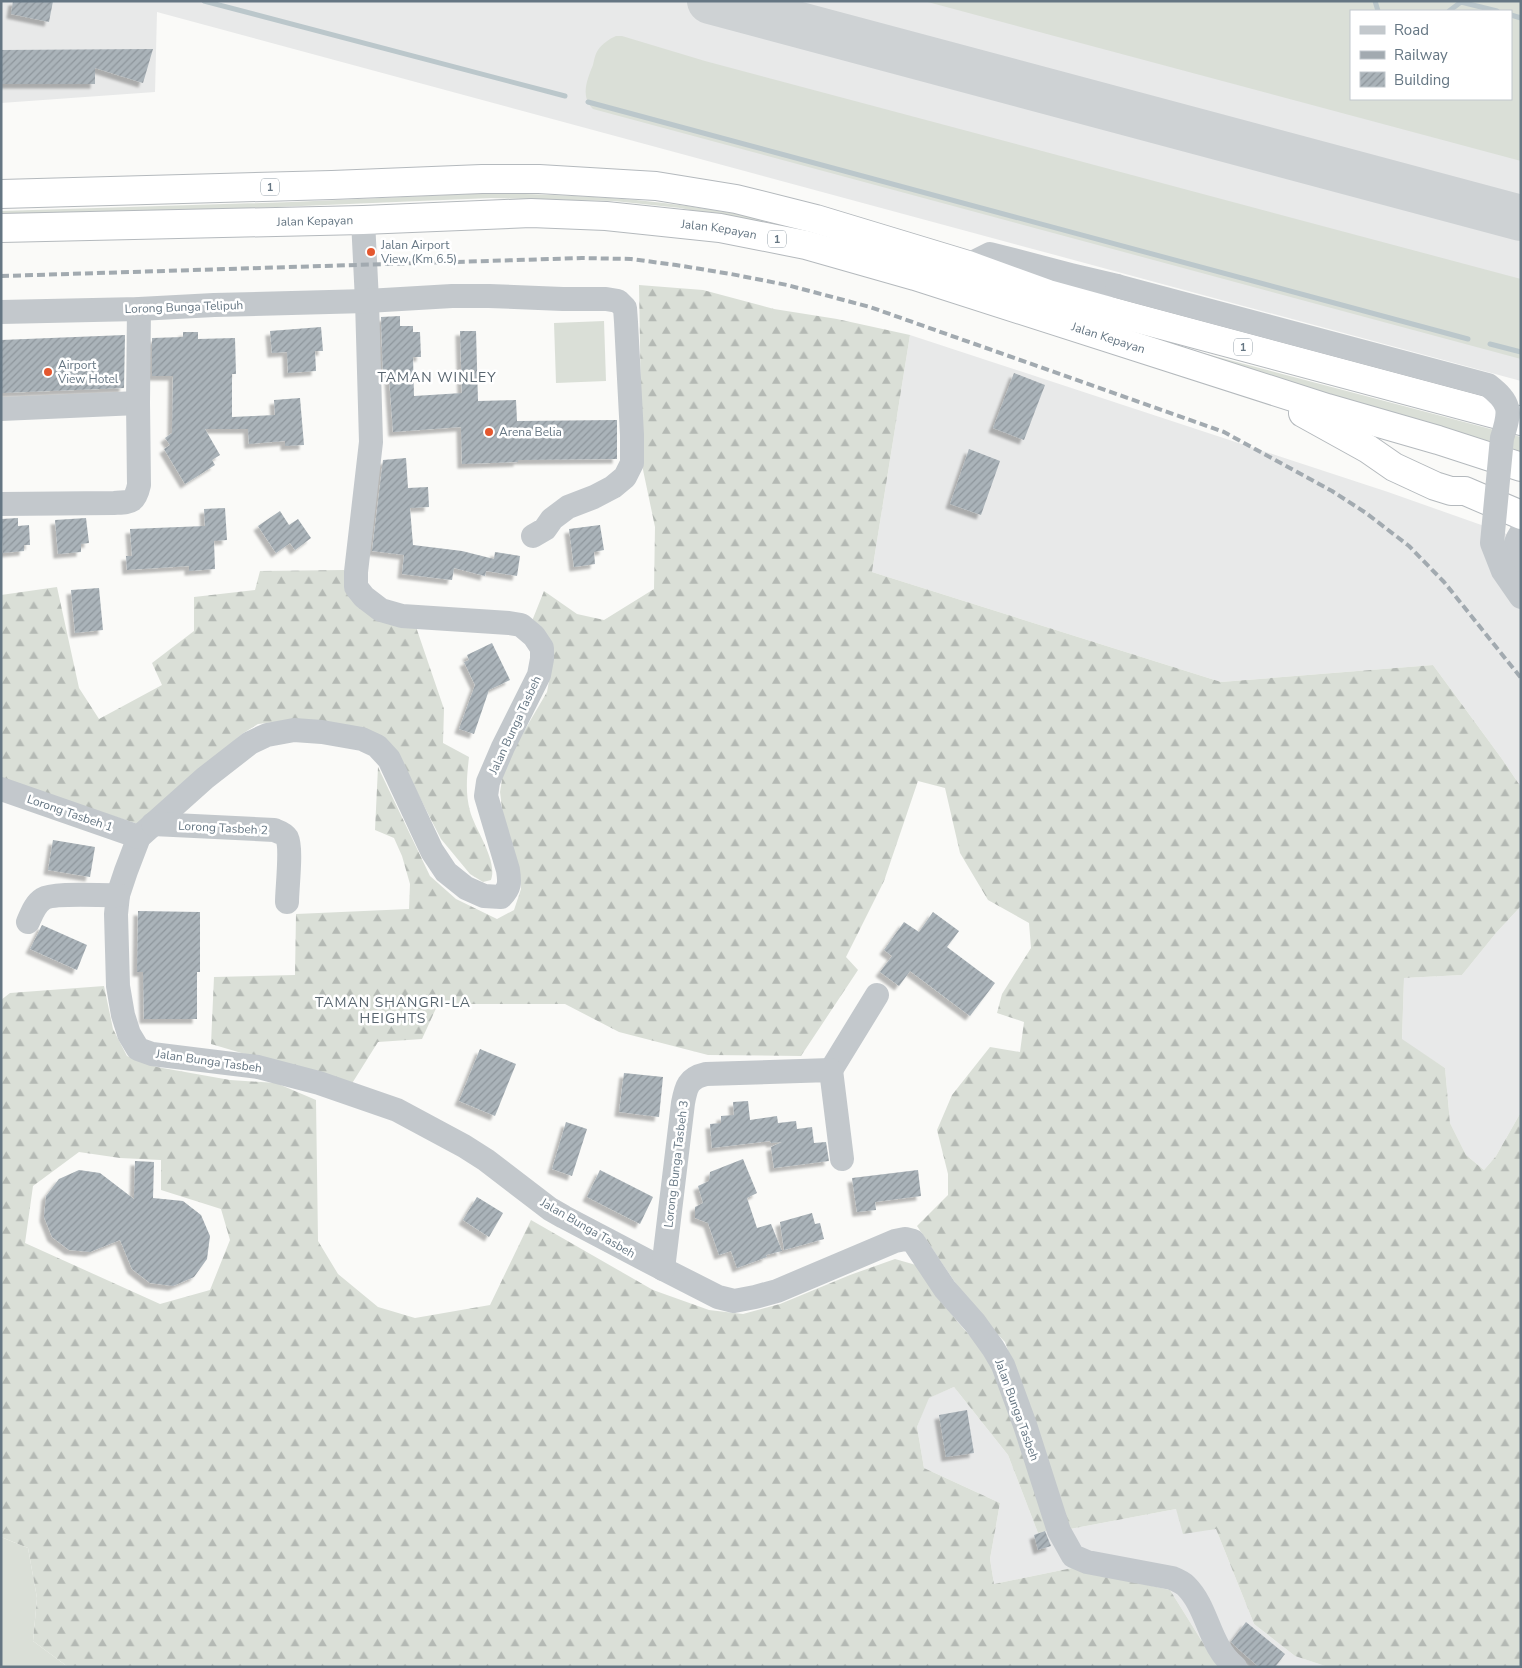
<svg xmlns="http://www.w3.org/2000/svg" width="1522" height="1668" font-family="'Nunito Sans',sans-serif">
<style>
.built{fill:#e8e9e9;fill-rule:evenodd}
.grass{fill:#dadfd7;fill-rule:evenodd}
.forest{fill:url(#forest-firs);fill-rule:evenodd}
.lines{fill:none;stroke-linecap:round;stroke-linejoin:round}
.stream{stroke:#bbc7cb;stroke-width:5}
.taxiway{stroke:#ced2d4;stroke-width:46}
.building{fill:url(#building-hatch);filter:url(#shadow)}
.highway-casing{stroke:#b4b9bd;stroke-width:30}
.minor{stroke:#c3c8cc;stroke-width:24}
.highway{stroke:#fff;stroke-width:28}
.rail{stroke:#a2aab0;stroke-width:4;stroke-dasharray:8 4;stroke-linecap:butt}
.minor-bridge{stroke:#c3c8cc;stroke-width:24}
.poi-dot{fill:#e4572e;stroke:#fff;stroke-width:2}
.labels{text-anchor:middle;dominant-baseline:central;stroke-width:5;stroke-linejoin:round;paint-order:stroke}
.shield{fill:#fff;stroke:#939fa8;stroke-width:1}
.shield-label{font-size:11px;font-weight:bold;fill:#657683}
.street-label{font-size:12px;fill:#657683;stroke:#fff}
.poi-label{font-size:12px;fill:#657683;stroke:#fff;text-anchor:start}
.neighbourhood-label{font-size:14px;letter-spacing:1px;fill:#57646e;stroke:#fff}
</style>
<defs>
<pattern id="forest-firs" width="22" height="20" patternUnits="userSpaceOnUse" patternTransform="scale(1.25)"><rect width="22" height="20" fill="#dadfd7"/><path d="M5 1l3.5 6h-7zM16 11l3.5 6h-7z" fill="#b4b9b4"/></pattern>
<pattern id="building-hatch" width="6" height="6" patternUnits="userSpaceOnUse" patternTransform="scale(1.25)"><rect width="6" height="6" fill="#aab3b9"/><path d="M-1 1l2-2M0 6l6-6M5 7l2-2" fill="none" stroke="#8e969c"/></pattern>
<filter id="shadow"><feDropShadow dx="-4.5" dy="4.5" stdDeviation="1" flood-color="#0004"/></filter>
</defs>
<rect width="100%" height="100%" fill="#fafaf8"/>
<g class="built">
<path d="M1,1H1521V381L157,12L155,92L1,103ZM1351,11H1511V99H1351Z"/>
<polygon points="910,335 1388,492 1521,539 1521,787 1502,759 1433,665 1221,682 872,572"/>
<polygon points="1521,906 1521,1112 1496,1156 1484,1170 1466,1155 1450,1123 1445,1068 1402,1040 1404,978 1462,975 1496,933"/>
<polygon points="954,1387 1008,1455 1038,1533 1050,1530 1070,1529 1176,1509 1216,1529 1254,1624 1295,1656 1328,1667 1218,1667 1170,1590 1072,1568 994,1584 990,1559 1000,1503 924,1468 917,1427 928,1398"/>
</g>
<g class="grass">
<path d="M924,1H1521V161ZM1351,11H1511V99H1351Z"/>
<path d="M616,36H622L705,61L1521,279V359L593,109C580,96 587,80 593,65C594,61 595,54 598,50C602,44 609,39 616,36Z"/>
<path d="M491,193C565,195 639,197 713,210C729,213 751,214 765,221L763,224L680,208L614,201L491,198L156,212L1,216V211L292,202Z"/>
<polygon points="604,321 606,381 556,383 554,323"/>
<polygon points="1176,346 1521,437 1521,453 1175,352"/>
<polygon points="1,1537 28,1548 37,1598 33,1641 68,1667 1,1667"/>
</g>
<g class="forest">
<polygon points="639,285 703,290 774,309 837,319 910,335 872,572 1221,682 1433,665 1502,759 1521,787 1521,906 1496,933 1462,975 1404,978 1402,1039 1445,1068 1450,1123 1466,1155 1484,1170 1496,1156 1521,1112 1521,1667 1328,1667 1295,1656 1254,1624 1216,1529 1183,1534 1176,1509 1070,1529 1005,1342 973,1309 917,1226 948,1195 948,1174 937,1130 952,1095 990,1047 1020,1052 1024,1022 997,1013 1002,994 1031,948 1029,923 988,900 960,853 945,788 918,781 884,881 846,957 858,970 801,1056 708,1055 619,1032 565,1004 438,1004 422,1039 378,1042 351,1085 211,1044 214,977 295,975 296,914 409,909 410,884 402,856 394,838 375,830 378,767 430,876 456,899 497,919 514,910 521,889 519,871 503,817 500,792 503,774 513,750 547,692 554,654 547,635 532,621 544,591 577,614 604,620 654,589 655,527 642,465"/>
<path d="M344,570L345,588L415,624L444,709L443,743L469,757C467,775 465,793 470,811C475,830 498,860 491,880L483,882L470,874L441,839L398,755L293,720L258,724L242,734L138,824L1,780V595L57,587L79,688L99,719L162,685L152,663L194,631V597L255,590L260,571Z"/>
<path d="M104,986L113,1029L127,1056L157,1067L230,1080L276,1083L316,1100L318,1241L338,1274L378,1307L415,1318L490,1305L531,1220L653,1290L709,1310L743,1314L780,1304L850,1275L895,1259L916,1265L956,1320L985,1353L996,1373L1050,1530L1038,1533L1008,1455L954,1387L929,1398L917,1427L924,1468L1000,1503L990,1559L994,1584L1072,1568L1170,1590L1218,1667H68L33,1641L37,1598L28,1548L1,1537V1000L10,993ZM79,1152L120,1158L161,1160V1190L221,1209L230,1240L210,1290L160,1304L25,1243L33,1186Z"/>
</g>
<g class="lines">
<g class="stream">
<polyline points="204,1 565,96"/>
<polyline points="1375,1 1378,11"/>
<polyline points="1449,11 1461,2 1497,11"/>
<polyline points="1511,15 1521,18"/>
<polyline points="588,102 1468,339"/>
<polyline points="1490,344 1521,352"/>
</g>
<polyline class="taxiway" points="710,1 1521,218"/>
</g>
<g class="building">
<polygon points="13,1 53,1 49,22 11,14"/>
<polygon points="153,49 143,83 95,68 95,84 1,84 1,50"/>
<polygon points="400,316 400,326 413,326 413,332 420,332 421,357 413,357 414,396 462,393 460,331 476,331 478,401 516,400 517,421 617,420 617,459 518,460 518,462 462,464 461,427 393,432 389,377 383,377 381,317"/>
<polygon points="321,327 323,351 315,351 316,371 288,373 287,352 272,353 270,331"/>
<polygon points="183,332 198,332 198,339 235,338 236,374 232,374 232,417 275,415 274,400 300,398 304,445 285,446 285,441 249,444 248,429 205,429 220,455 212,460 215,465 185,484 164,449 170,445 165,438 172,433 173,376 152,376 152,338 183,337"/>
<polygon points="125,335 124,388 1,393 1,340"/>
<polygon points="1014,373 1045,385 1024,440 993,428"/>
<polygon points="969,449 1000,461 981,515 950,504"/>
<polygon points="406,458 408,488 428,487 429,507 410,508 413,545 462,551 494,559 495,552 520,556 517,576 486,571 485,576 454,568 452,580 402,574 404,555 372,551 383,460"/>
<polygon points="225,508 227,540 214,541 215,569 189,571 189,566 127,570 126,556 132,556 130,529 205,526 204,509"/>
<polygon points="280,511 289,525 298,519 311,538 295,550 290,543 276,553 258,526"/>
<polygon points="18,518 18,526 29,525 30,545 24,545 24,551 3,553 1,519"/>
<polygon points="86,518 89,543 81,544 81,552 58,554 55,520"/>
<polygon points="600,525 604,550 594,552 595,564 574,567 569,529"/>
<polygon points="99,588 103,630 75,633 71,590"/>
<polygon points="492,643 510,680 489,690 474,734 459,729 475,685 464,662 469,660 467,655"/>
<polygon points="53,840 95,847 90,877 48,870"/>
<polygon points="138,911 200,912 200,972 197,972 197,1019 144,1019 143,972 137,972"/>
<polygon points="933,912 959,931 947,947 995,983 970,1016 910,971 899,986 880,972 892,956 884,950 904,922 919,932"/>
<polygon points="42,925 87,945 77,970 30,949"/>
<polygon points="480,1049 516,1064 495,1116 459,1101"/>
<polygon points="624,1073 663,1077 659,1117 619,1112"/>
<polygon points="748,1101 750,1120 777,1116 778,1123 796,1121 797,1129 812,1127 814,1143 826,1142 829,1161 774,1168 771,1147 782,1142 771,1143 770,1141 712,1148 710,1124 721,1123 721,1116 734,1115 733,1102"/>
<polygon points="566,1122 587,1129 572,1176 552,1169"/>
<polygon points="743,1159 757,1193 747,1198 757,1228 771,1224 782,1251 766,1255 767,1257 737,1268 731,1251 719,1255 708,1223 695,1218 695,1207 703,1203 698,1186 709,1181 710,1172"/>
<polygon points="135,1161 154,1162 153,1198 183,1201 201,1215 210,1236 207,1259 194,1277 173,1286 150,1283 132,1269 120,1240 90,1252 69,1250 52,1237 44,1217 46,1196 59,1179 79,1170 100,1173 134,1199"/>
<polygon points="600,1170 653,1197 640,1224 587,1197"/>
<polygon points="918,1170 921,1196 875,1202 876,1210 857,1212 852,1178"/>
<polygon points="477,1197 503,1213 489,1237 463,1220"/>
<polygon points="812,1213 815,1224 820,1223 824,1239 784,1250 780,1222"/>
<polygon points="967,1410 974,1453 946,1457 939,1415"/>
<polygon points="1045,1531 1051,1546 1038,1550 1034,1535"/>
<polygon points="1246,1622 1285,1654 1275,1667 1259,1667 1235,1646 1231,1642"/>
</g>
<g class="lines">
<g class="highway-casing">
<g id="highway">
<polyline points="1,194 332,185 482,179 539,179 656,186 736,199 816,219 968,265 1048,294 1128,316 1521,421"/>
<path id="s1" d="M1,228L363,220L531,213L606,216L720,228L806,245L915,276L1327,408L1438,440L1521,467"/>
<polyline points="1303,413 1368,449 1394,467 1435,486 1451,491 1465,491 1521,515"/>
</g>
</g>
<g class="minor">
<path d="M363,220L367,301L371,442L356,572V587L364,597L381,610L402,616L509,623L521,625L534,636L542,648V659L539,675L503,747L488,782L486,796L508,870C510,883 510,888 501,897L484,896L466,888L446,872L432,851L389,759L377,746L362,739L322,732L294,730L267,735L250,743L205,778L139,837L126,871L118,895L116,914L118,986L123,1015L129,1034L138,1049L152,1054L258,1067L319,1083L397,1110L464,1146L486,1160L550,1209L564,1217L663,1269L718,1297L734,1301L755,1297L777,1291L895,1241L905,1239L913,1241L945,1289L975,1323L993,1348L1003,1365L1025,1425L1059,1531L1073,1556L1087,1562L1172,1578C1177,1580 1182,1582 1186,1586C1209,1609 1208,1645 1235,1667"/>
<polyline points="968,265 990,254 1071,275 1117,286"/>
<polyline points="1,312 139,309 214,305 367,301 452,296 489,296 563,299 606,299 618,301 625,308 626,322 632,435 632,463 625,477 613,487 594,497 568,507 552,519 545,529 533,536"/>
<polyline points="1,409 138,403"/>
<path d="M1,504L114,503C131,502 135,503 139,485L138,403L139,309"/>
<path d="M1521,533C1511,548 1513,559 1521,574"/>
<polyline points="1,789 139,837"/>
<path d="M153,824L274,830C279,832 284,833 287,838C292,848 287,889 287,902"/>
<path d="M28,922C32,913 35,904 43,899C54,892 103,896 118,895"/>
<polyline points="831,1070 877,995"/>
<path d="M663,1269L683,1103C686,1087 688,1078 706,1074L831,1070L842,1159"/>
</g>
<use href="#highway" class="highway"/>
<polyline class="rail" points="1,276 582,258 631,259 676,265 731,274 787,285 870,307 1224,432 1332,491 1366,513 1409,546 1444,582 1521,678"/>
<path class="minor-bridge" d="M1117,286L1488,385C1511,403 1511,410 1502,438L1492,543L1503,571L1521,597"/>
</g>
<g class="poi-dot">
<circle cx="371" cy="252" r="5"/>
<circle cx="48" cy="372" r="5"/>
<circle cx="489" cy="432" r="5"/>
</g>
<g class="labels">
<g class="shield">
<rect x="261" y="178.5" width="18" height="17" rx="4"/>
<rect x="768" y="230.5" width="18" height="17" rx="4"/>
<rect x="1234" y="338.5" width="18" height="17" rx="4"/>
</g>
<g class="shield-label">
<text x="270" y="187">1</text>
<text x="777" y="239">1</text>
<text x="1243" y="347">1</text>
</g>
<g class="street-label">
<text stroke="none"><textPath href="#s1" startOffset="314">Jalan Kepayan</textPath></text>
<text stroke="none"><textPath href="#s1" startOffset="719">Jalan Kepayan</textPath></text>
<text transform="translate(184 307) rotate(-2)">Lorong Bunga Telipuh</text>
<text stroke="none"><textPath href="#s1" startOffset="1124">Jalan Kepayan</textPath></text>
<text transform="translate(515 725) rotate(-65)">Jalan Bunga Tasbeh</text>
<text transform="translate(70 813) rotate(19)">Lorong Tasbeh 1</text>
<text transform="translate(223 828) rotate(3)">Lorong Tasbeh 2</text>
<text transform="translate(209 1061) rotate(8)">Jalan Bunga Tasbeh</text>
<text transform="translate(676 1164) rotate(-83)">Lorong Bunga Tasbeh 3</text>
<text transform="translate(588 1228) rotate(30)">Jalan Bunga Tasbeh</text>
<text transform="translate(1017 1410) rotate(70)">Jalan Bunga Tasbeh</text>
</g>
<g class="poi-label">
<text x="381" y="245">Jalan Airport<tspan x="381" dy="14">View (Km 6.5)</tspan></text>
<text x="58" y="365">Airport<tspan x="58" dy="14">View Hotel</tspan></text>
<text x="499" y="432">Arena Belia</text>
</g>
<g class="neighbourhood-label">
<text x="437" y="377">TAMAN WINLEY</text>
<text x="393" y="1002">TAMAN SHANGRI-LA<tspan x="393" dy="16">HEIGHTS</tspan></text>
</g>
</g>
<rect width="1522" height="1668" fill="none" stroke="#657683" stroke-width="5"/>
<rect x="1350" y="10" width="162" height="90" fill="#ffffff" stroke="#c1c8cd"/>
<rect x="1360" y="26" width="25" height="8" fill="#c3c8cc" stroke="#c1c8cd"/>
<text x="1394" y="35" font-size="15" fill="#657683">Road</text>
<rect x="1360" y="51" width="25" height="8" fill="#a2aab0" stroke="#c1c8cd"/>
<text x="1394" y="60" font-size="15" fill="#657683">Railway</text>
<rect x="1360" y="72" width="25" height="15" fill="url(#building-hatch)" stroke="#c1c8cd"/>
<text x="1394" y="85" font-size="15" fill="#657683">Building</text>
</svg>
